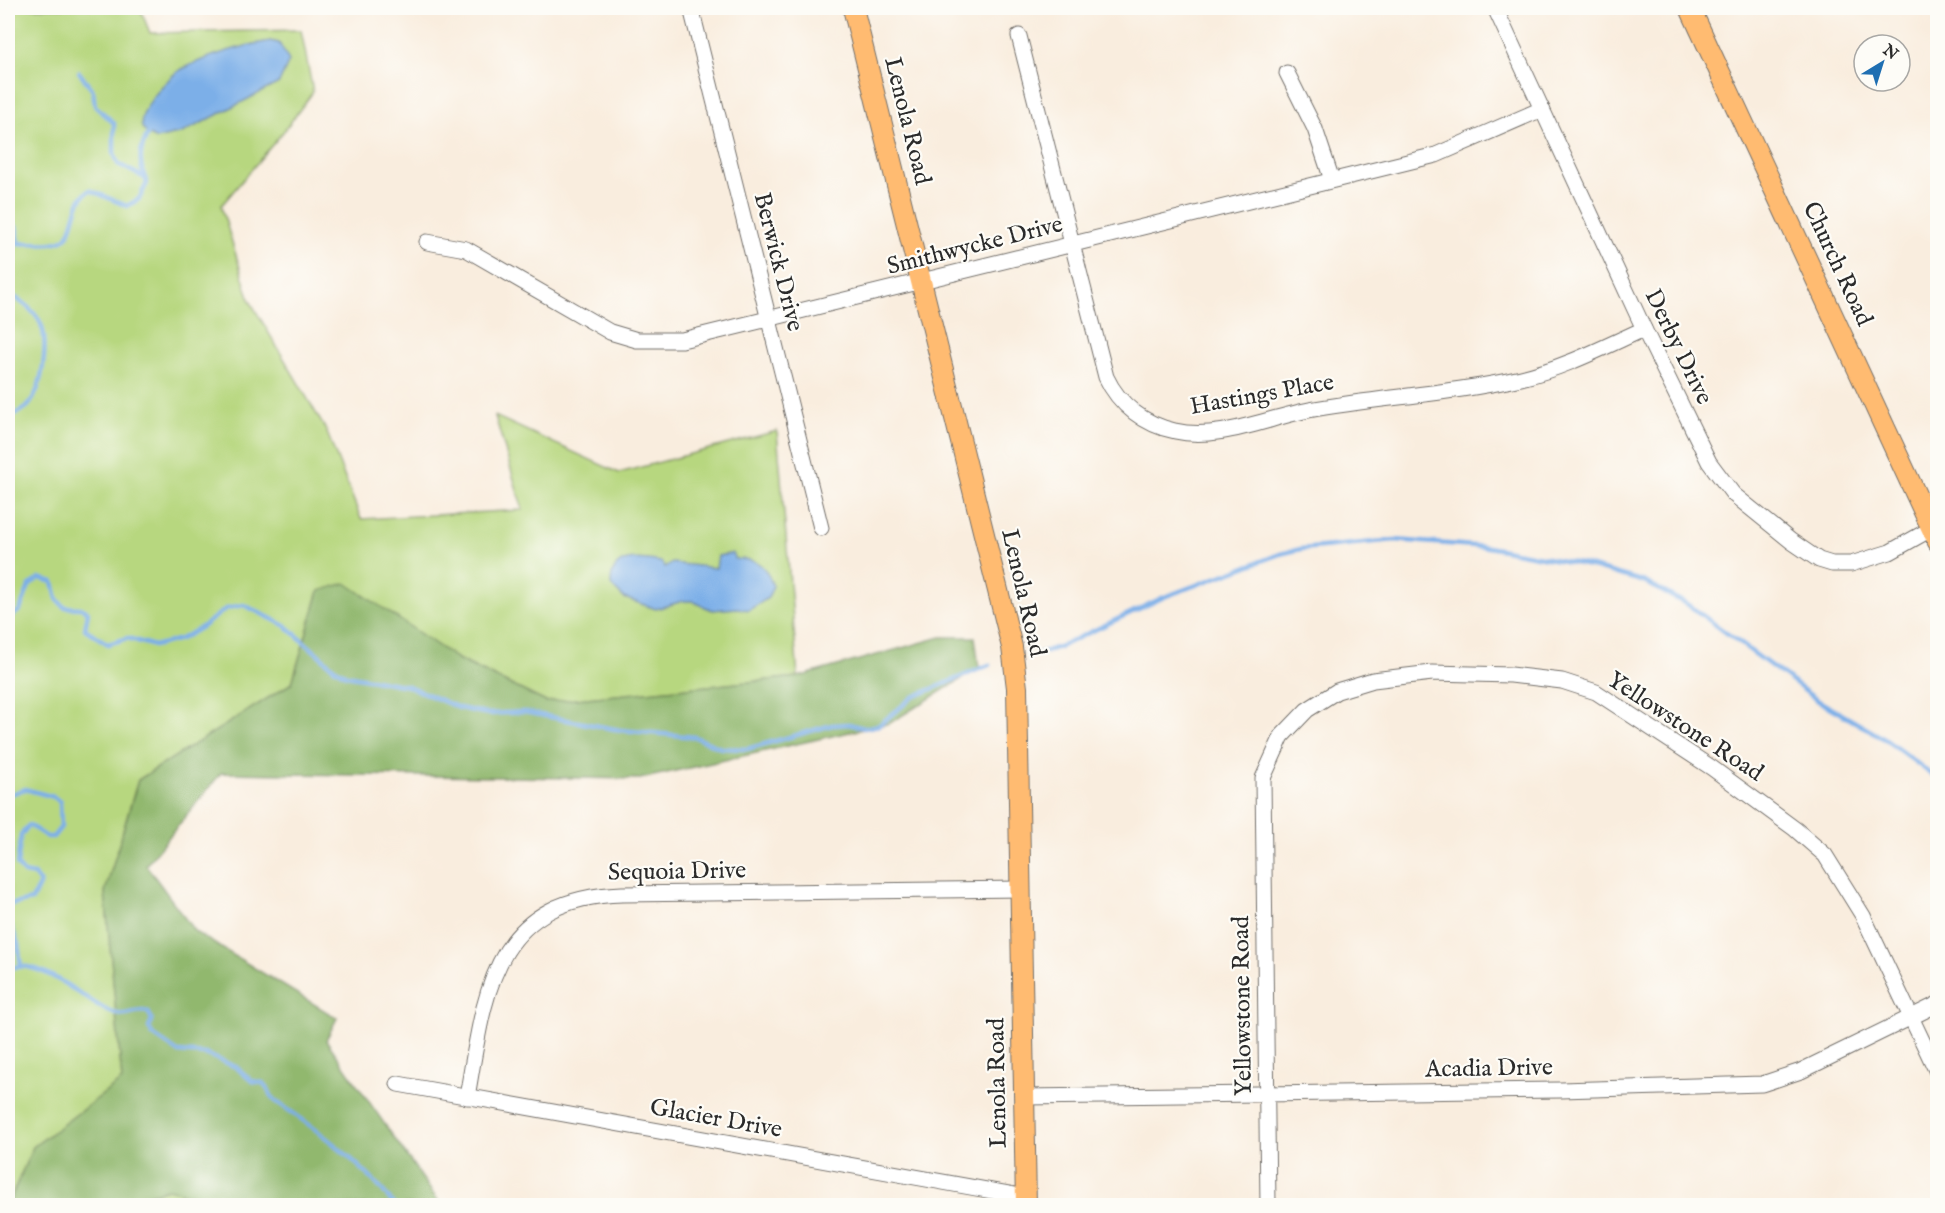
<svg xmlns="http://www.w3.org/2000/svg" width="1945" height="1213" font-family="'IM FELL English',serif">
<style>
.green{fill:#b7d77f;stroke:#718155;stroke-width:1.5}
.forest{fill:#91b86e;stroke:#5e724c;stroke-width:1.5}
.water{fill:#7bafe8;stroke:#536d8a;stroke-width:1.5}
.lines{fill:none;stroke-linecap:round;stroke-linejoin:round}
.stream{stroke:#7bafe8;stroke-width:4.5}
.minor-casing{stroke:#736f6a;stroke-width:17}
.major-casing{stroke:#736f6a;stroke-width:22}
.minor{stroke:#fff;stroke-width:15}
.major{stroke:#ffbb71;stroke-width:20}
.labels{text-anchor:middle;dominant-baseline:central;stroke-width:4.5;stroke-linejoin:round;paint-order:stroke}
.street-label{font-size:24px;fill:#2b2b2b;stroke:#fdfcf7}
</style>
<rect width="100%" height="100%" fill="#fdfcf7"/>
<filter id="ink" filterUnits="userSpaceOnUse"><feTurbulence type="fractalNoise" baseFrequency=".0167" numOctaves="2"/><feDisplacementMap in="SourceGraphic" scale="12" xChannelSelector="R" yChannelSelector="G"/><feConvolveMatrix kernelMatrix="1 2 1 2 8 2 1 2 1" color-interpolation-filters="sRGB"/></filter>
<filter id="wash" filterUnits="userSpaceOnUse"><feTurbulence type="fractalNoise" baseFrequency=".008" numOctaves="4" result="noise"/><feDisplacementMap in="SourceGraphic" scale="24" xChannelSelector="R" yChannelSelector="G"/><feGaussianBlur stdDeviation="1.35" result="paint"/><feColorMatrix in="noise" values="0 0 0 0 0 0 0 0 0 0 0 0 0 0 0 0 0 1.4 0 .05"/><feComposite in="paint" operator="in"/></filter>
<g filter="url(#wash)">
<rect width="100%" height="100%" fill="#f9edde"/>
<g class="green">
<polygon points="8,8 140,8 150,33 301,30 313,92 283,132 221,206 250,301 326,430 361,519 523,510 495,416 619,473 777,431 798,677 546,702 319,591 292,683 138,780 105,892 122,1080 33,1147 8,1203"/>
<polygon points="168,1189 234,1205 109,1206"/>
</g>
<polygon class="forest" points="346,583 459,660 546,702 798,677 941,637 975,637 979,668 890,723 640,779 221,773 146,865 195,932 337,1018 326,1040 441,1205 234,1206 168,1189 109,1205 8,1205 33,1147 122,1080 105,892 138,780 292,683 319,591"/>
<g class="water">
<path d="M270,41L279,43L289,61L279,83L182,133L156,139C151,136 144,133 142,127C137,112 169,75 182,69C208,56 241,46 270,41Z"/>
<path d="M733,553L735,559C758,559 765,564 773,586L768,598L749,610L737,608L712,610L692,601H683L656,609L624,598L611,585C610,553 640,558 661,562L665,567L672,563L716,568L718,556Z"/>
</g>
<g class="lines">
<g class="stream">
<polyline points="79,72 93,91 95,106 114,123 114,153 118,164 143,177"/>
<polyline points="8,218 16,227 19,242"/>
<path d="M8,248C23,237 48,250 66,238C77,223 73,200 90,190L127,206L139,199L147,183C138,163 138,150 150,130"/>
<path d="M8,292C19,301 31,307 39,320C50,339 43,389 28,406C23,411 14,414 8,417"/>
<polyline points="8,619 20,610 29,586 39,578 53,582 57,599 64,607 81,608 88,612 85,629 108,644 128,638 154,646 181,639 202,627 227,608 244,605 286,626 334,668 346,675 408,686 459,708 489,714 524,712 620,730 695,737 721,748 747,749 832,725 849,724 864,728 879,725 913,697 989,665"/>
<polyline points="1040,653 1059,647 1164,597 1280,554 1301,549 1395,540 1488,547 1585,565 1645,582 1690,606 1817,700 1883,738 1938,779"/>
<polyline points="8,795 25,789 54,797 60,802 61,827 53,837 47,837 29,825 21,835 17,865 24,873 34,875 40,883 32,900 8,905"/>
<polyline points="8,918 18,944 21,966"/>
<path d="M8,969C39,956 81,998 108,1011C125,1020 133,1008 148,1012L152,1019L149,1028L153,1035L178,1052L205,1054L236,1067L252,1081L263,1083C269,1089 270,1098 277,1102C317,1129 366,1167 395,1206"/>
</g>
</g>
</g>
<g filter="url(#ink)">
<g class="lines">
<g class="minor-casing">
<g id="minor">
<polyline points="691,8 821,528"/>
<polyline points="1495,8 1644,329 1709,462 1733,494 1791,541 1819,560 1832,564 1851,564 1890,552 1931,529"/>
<path d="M1019,36L1106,377C1119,405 1145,425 1175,431C1218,441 1267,418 1309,410C1380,397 1452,394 1521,378C1564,368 1604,347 1644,329"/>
<polyline points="1287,73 1315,129 1332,180"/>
<polyline points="427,242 466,249 610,332 637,340 682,340 1436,155 1542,109"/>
<polyline points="398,1084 1026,1197"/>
<path d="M467,1097C485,994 491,899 622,894L1021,889"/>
<polyline points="1024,1097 1561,1090 1762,1084 1801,1071 1938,1004"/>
<polyline points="1268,1206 1263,778 1282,736 1307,710 1337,691 1373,680 1432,673 1511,675 1562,681 1596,692 1712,768 1795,829 1825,855 1863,916 1938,1074"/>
</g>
</g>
<g class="major-casing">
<g id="major">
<polyline points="853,8 1012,647 1017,688 1026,1206"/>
<polyline points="1690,8 1938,542"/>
</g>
</g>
<use href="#minor" class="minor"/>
<use href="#major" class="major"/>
</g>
</g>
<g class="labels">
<g class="street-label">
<text transform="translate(907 121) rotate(76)">Lenola Road</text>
<text transform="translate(975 246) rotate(-14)">Smithwycke Drive</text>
<text transform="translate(778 262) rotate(76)">Berwick Drive</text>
<text transform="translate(1837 264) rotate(65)">Church Road</text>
<text transform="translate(1678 347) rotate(64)">Derby Drive</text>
<text transform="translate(1262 395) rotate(-10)">Hastings Place</text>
<text transform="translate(1023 593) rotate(77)">Lenola Road</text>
<text transform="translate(1685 727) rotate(33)">Yellowstone Road</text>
<text transform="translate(677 872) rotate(-1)">Sequoia Drive</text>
<text transform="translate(1243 1006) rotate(-91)">Yellowstone Road</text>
<text transform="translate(1489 1069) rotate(-1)">Acadia Drive</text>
<text transform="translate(998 1083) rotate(-91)">Lenola Road</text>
<text transform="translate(716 1119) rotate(10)">Glacier Drive</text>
</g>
</g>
<rect width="1945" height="1213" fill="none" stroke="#fdfcf7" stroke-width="30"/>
<g transform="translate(1882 63) rotate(38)"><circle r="28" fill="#fdfcf7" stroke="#a9a8a5" stroke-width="1.5"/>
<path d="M0-4.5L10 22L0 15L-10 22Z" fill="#1f6fb2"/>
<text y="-9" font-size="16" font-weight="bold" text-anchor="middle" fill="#2b2b2b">N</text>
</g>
</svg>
